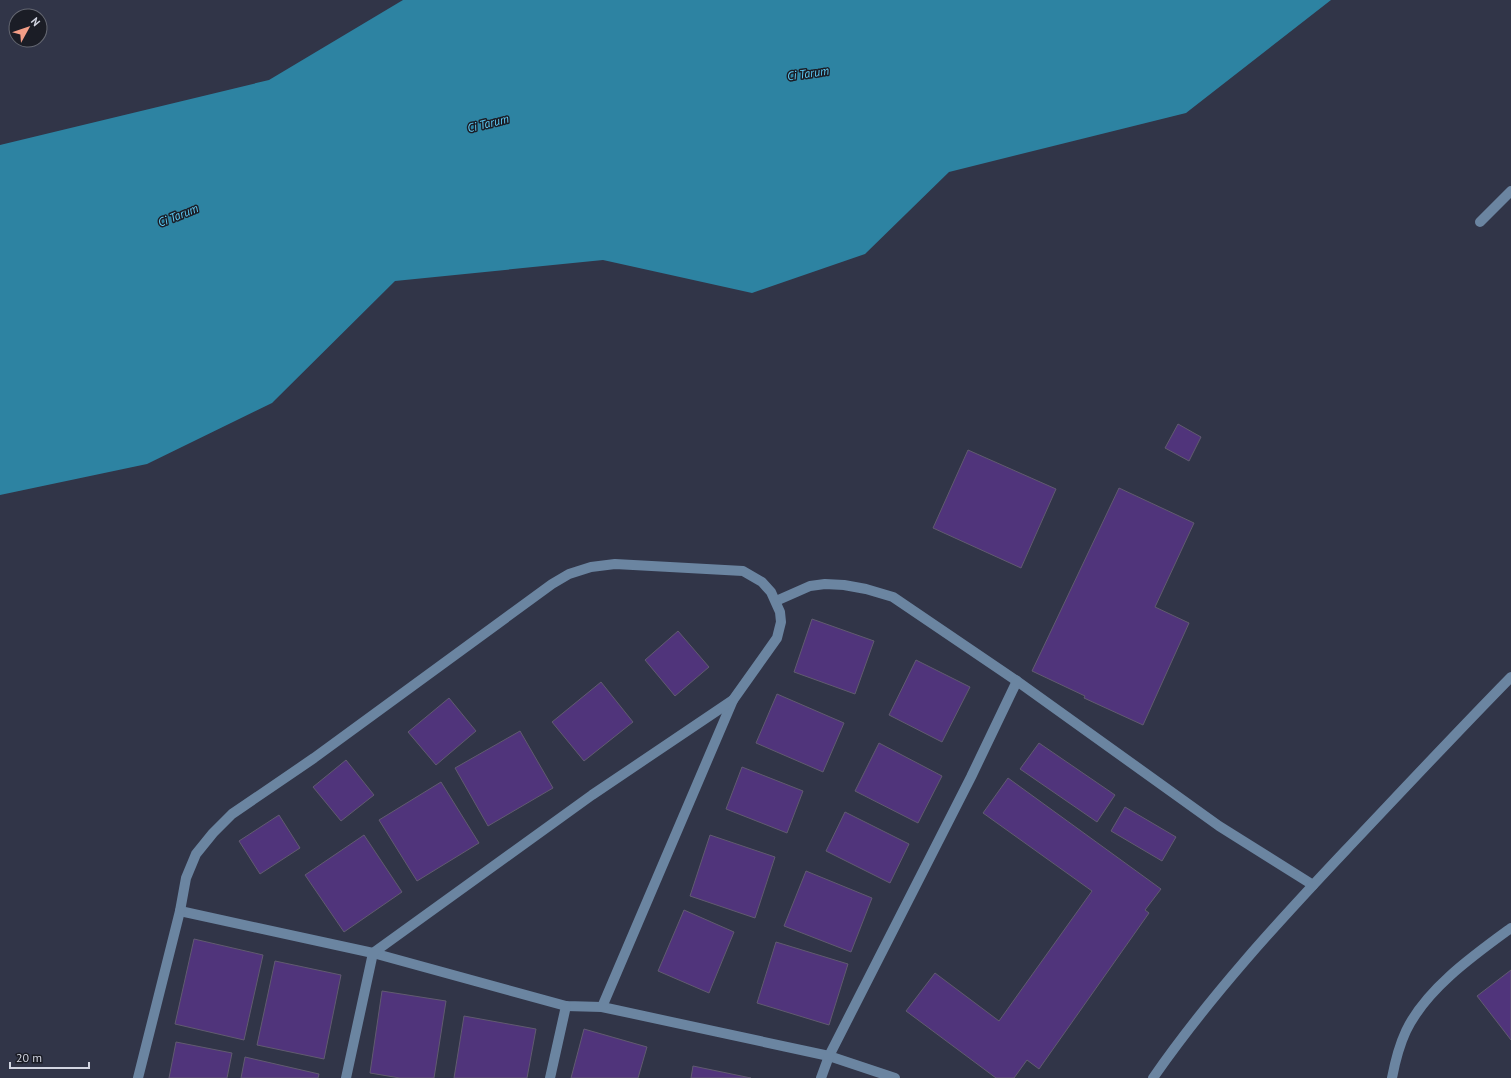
<svg xmlns="http://www.w3.org/2000/svg" width="1511" height="1078" font-family="'PT Sans',sans-serif">
<style>
.water{fill:#2d83a2}
.building{fill:#50347b;stroke:#615b70}
.lines{fill:none;stroke-linecap:round;stroke-linejoin:round}
.minor{stroke:#6b85a1;stroke-width:10}
.labels{text-anchor:middle;dominant-baseline:central;stroke-width:3;stroke-linejoin:round;paint-order:stroke}
.water-label{font-size:12px;font-style:italic;fill:#5ecdf7;stroke:#1b1d26}
</style>
<rect width="100%" height="100%" fill="#313548"/>
<polygon class="water" points="403,0 1331,0 1186,113 949,172 865,254 752,293 603,260 395,281 272,403 147,464 0,495 0,145 269,80"/>
<g class="building">
<polygon points="1178,424 1201,437 1189,461 1165,448"/>
<polygon points="968,450 1056,489 1021,568 933,528"/>
<polygon points="1119,488 1194,523 1155,607 1189,623 1143,725 1084,698 1085,696 1032,671"/>
<polygon points="812,619 874,641 855,694 794,672"/>
<polygon points="678,631 709,667 675,696 645,660"/>
<polygon points="916,660 970,687 942,742 889,715"/>
<polygon points="601,682 633,722 584,761 552,722"/>
<polygon points="777,694 844,723 823,772 756,743"/>
<polygon points="449,698 476,731 436,765 408,732"/>
<polygon points="520,731 553,788 488,826 455,768"/>
<polygon points="879,743 942,776 918,823 855,791"/>
<polygon points="1039,743 1115,795 1097,822 1020,769"/>
<polygon points="346,760 374,795 341,821 313,787"/>
<polygon points="742,767 803,791 787,833 726,809"/>
<polygon points="1008,778 1161,889 1145,910 1149,913 1039,1069 1027,1060 1014,1078 996,1078 906,1011 935,973 999,1021 1092,891 983,813"/>
<polygon points="441,782 479,843 417,881 379,820"/>
<polygon points="1125,807 1176,837 1162,861 1111,831"/>
<polygon points="845,812 909,844 890,883 826,851"/>
<polygon points="279,815 300,848 260,874 239,841"/>
<polygon points="364,835 402,892 344,932 305,875"/>
<polygon points="710,835 775,857 755,918 690,896"/>
<polygon points="806,871 872,898 851,952 784,926"/>
<polygon points="684,910 734,932 709,993 658,971"/>
<polygon points="194,939 263,955 244,1040 175,1024"/>
<polygon points="776,942 848,964 829,1025 757,1003"/>
<polygon points="275,961 341,975 324,1059 257,1045"/>
<polygon points="1511,970 1511,1040 1477,996"/>
<polygon points="382,991 446,1001 434,1078 400,1078 370,1073"/>
<polygon points="464,1016 536,1029 527,1078 454,1078"/>
<polygon points="584,1029 647,1047 638,1078 571,1078"/>
<polygon points="176,1042 232,1053 227,1078 169,1078"/>
<polygon points="245,1057 319,1074 318,1078 241,1078"/>
<polygon points="693,1066 751,1078 691,1078"/>
</g>
<g class="lines">
<g class="minor">
<polyline points="1480,222 1511,191"/>
<polyline points="776,601 810,586 825,584 844,585 866,589 893,597 1017,681 1219,826 1313,885"/>
<polyline points="180,911 373,953 566,1006 602,1007 829,1056 895,1078"/>
<polyline points="602,1007 733,700"/>
<polyline points="138,1078 180,911 186,878 196,854 213,833 232,814 314,758 552,584 569,574 591,567 615,564 743,571 762,582 771,592 780,612 781,622 777,638 733,700 592,795 373,953 346,1078"/>
<polyline points="550,1078 566,1006"/>
<polyline points="821,1078 829,1056 971,777 1017,681"/>
<path d="M1153,1078C1210,996 1278,922 1346,850C1401,792 1455,734 1511,677"/>
<path d="M1392,1078C1395,1062 1399,1046 1406,1031C1426,989 1474,955 1511,928"/>
</g>
</g>
<g class="labels">
<g class="water-label">
<text transform="translate(808 73) rotate(-8)">Ci Tarum</text>
<text transform="translate(488 123) rotate(-14)">Ci Tarum</text>
<text transform="translate(178 215) rotate(-22)">Ci Tarum</text>
</g>
</g>
<g transform="translate(28 28) rotate(50)"><circle r="19" fill="#1b1d26" stroke="#646771"/>
<path d="M0-3L7 15L0 10L-7 15Z" fill="#f49e87"/>
<text y="-6" font-size="11" font-weight="bold" text-anchor="middle" fill="#d2d5e1">N</text>
</g>
<path d="M10 1062v6h79v-6" fill="none" stroke="#d2d5e1" stroke-width="2"/>
<text x="16" y="1062" font-size="12" fill="#d2d5e1" stroke="#1b1d26" stroke-width="3" paint-order="stroke">20 m</text>
</svg>
